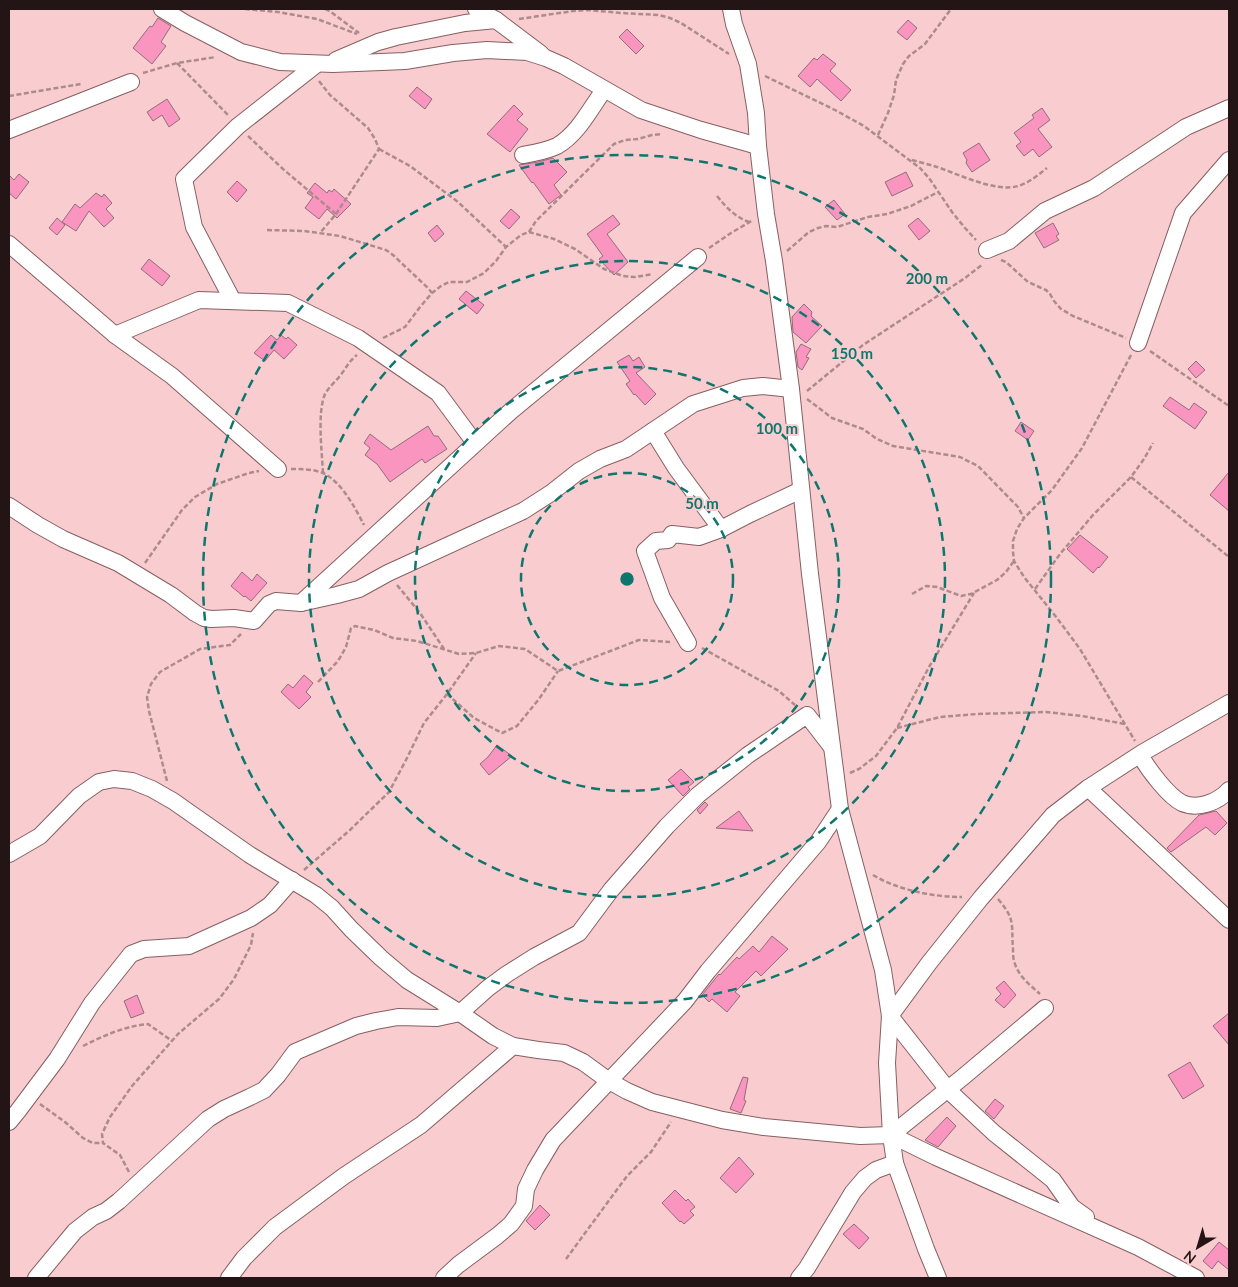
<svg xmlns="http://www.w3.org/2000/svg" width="1238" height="1287" font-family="Lato,sans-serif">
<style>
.building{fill:#f995be;stroke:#926d7b}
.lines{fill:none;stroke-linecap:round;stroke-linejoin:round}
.minor-casing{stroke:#865f62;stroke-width:18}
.path{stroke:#ad8b8d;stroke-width:2.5;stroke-dasharray:5 2.5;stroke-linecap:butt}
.minor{stroke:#fff;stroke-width:16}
.ring{fill:none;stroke:#0f766e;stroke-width:2.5;stroke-dasharray:9 6}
.centre{fill:#0f766e;stroke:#f9cdcf;stroke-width:2.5}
.ring-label{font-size:15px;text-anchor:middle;font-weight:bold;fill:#0f766e;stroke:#f9cdcf;stroke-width:4;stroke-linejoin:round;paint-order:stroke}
</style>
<rect width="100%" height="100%" fill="#f9cdcf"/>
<g class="building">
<polygon points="158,18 171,26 161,42 166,46 152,64 133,48 150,26 152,27"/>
<polygon points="908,20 917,28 907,40 897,32"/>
<polygon points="627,29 644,46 636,54 619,37"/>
<polygon points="823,54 836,64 830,71 851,90 841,101 817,79 810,87 798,76 814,58 817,60"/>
<polygon points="417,87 432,99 425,109 409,96"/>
<polygon points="167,99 180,119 169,127 162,115 153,121 147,112"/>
<polygon points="514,105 523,114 517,120 528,129 510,152 487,134"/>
<polygon points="1042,108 1050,120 1038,129 1052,147 1039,157 1033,149 1024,156 1016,146 1021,142 1014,133 1034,118 1032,115"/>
<polygon points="979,143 990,160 972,172 966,163 967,160 963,153"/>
<polygon points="553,158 567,172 554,185 561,195 549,204 533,182 532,183 519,165 538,162"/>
<polygon points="906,172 913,186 892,196 885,182"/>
<polygon points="19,174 29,182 16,199 9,193 9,175 14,180"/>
<polygon points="237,181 247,190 237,202 227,192"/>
<polygon points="315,183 327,193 329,190 332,192 334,189 351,204 337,218 327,209 319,219 305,208 313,197 307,193"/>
<polygon points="96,193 102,197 104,194 112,203 106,209 114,218 104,227 89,211 76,231 62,222 75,204 80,208"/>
<polygon points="834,200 845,214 837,220 825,207"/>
<polygon points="511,209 520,217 509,229 500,221"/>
<polygon points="613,215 620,224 607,234 628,262 614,275 599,259 603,256 587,234"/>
<polygon points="57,218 65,225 57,235 49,228"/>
<polygon points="918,218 930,231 919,240 908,226"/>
<polygon points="1053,223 1059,234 1056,236 1059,240 1044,248 1035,233"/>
<polygon points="437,225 444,234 435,242 428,233"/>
<polygon points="149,259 170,276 162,286 141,269"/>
<polygon points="466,291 484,305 477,314 459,299"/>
<polygon points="804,304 812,312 811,316 822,326 806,343 793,332 792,317"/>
<polygon points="271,335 277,340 281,335 286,339 288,337 297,345 284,359 274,350 265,361 254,353"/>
<polygon points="801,344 811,349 806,357 809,358 802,370 798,367 796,352"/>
<polygon points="629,355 633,361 639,357 645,367 636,373 656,394 645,405 635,394 634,395 626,384 630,381 617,362"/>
<polygon points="1196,361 1205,370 1196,378 1188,369"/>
<polygon points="1170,397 1189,410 1194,403 1207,412 1195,429 1163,406"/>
<polygon points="1021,422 1034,431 1028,440 1015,431"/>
<polygon points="428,426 434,436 438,436 447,449 425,463 422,459 390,482 377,464 365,455 370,448 364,443 370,434 391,450"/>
<polygon points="1229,472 1229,511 1210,495"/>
<polygon points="1080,535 1108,557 1099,568 1098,567 1093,573 1067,549"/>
<polygon points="242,572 252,581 257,574 267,583 251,601 245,596 244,597 231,586"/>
<polygon points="304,675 313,683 306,692 311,697 299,709 281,692 288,684 293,688"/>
<polygon points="497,745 512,756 489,775 480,764 488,757"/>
<polygon points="681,769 694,782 688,787 690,789 683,796 668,780"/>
<polygon points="705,802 708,805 700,814 697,810"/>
<polygon points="739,811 753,831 716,828"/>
<polygon points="1216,811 1227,823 1215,835 1206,827 1171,852 1167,848 1199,815"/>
<polygon points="772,936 788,949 761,976 756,971 735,992 740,996 727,1012 712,999 709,1002 702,995 719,974 720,975 737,957 739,959 753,946 759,952"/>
<polygon points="1004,981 1016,995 1004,1008 995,1000 1001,994 996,988"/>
<polygon points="137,995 144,1013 131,1018 124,1001"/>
<polygon points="1229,1013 1229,1045 1213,1026"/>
<polygon points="1190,1062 1204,1086 1183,1099 1168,1075"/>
<polygon points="743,1077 748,1078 744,1100 746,1101 741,1113 730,1109"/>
<polygon points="995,1099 1004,1106 994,1119 985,1111"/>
<polygon points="947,1117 956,1126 938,1147 925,1140"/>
<polygon points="739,1157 754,1174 736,1193 720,1178"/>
<polygon points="675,1190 686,1201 688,1199 695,1207 690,1211 694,1215 684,1224 681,1221 680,1222 662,1203"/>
<polygon points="540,1205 550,1215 535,1230 526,1221"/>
<polygon points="854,1224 869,1238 859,1249 843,1234"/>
<polygon points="1219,1242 1229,1250 1229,1270 1218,1261 1212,1269 1203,1261"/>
</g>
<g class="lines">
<g class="minor-casing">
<g id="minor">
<polyline points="162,9 185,23 241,52 280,62 333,64 405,61 453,53 487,50 527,52 546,58 564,66 641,110 701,130 758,146"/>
<polyline points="476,9 496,20"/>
<polyline points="731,9 734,24 748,64 756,113 758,146 766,214 774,261 791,389 810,574 840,809 883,970 890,1016 887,1063 891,1135 895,1163 926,1249 938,1278"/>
<polyline points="336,60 378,42 396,37 465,23 496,20 541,54"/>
<polyline points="9,130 131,82"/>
<path d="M523,155C535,153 546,151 557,146C578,134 590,109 604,90"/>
<polyline points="9,244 115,335 199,300 288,303 358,338 438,393 475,443"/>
<polyline points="987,250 1009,241 1045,211 1094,188 1186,127 1229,108"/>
<polyline points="233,301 194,227 184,179 238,126 317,64"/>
<polyline points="115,335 172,376 278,469"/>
<polyline points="1138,343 1183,213 1229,160"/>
<polyline points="653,431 676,468 721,529 750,514 801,490"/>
<polyline points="9,506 38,525 63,539 118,563 171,595 195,613 204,618 211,619 234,618 254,621 269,604 276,601 301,603 337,595 359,589 388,573 523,511 551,493 579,471 600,459 626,449 693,404 743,388 763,386 791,389"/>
<polyline points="301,603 511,411 698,257"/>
<polyline points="688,643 662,598 645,551 656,541 668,540 672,534 699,537 721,529"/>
<path d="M1140,755C1148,769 1168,796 1182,803C1198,810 1218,802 1229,790"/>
<polyline points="1088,788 1229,920"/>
<polyline points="9,854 40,836 79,796 99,782 114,779 132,781 152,789 173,801 250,855 316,895 332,908 351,929 381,958 407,980 460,1013 493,1036 513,1046 538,1050 564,1053 583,1062 609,1081 627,1091 652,1102 722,1120 764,1127 860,1136 891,1135 936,1157 1138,1247 1196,1278"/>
<polyline points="9,1122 18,1111 57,1059 92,1003 131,954 144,949 189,946 251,918 270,905 292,880"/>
<polyline points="891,1135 963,1077 1045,1008"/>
<polyline points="1086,1217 1072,1207 1053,1180 994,1133 949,1091 890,1016 929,963 981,898 1053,815 1088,788 1142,753 1229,703"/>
<polyline points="36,1278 75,1231 93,1217 106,1211 119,1201 208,1119 224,1109 250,1097 264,1090 278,1075 295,1052 356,1026 376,1021 398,1017 437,1018 460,1013 488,988 507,974 534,957 579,933 611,890 667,826 698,795 748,755 807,715 831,746"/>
<polyline points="229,1278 244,1258 275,1227 344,1176 421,1125 513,1046"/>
<polyline points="444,1278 458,1265 497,1236 511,1224 524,1206 526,1189 535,1170 553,1140 685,1001 708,971 818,842 840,809"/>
<polyline points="799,1278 807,1268 853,1192 865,1178 876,1170 895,1163"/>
</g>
</g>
<g class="path">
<polyline points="245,9 278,12 317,19 357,34"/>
<polyline points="325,9 331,12 359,33"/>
<polyline points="519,19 573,11 588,10 621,13 659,15 670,18 681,23 729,54"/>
<polyline points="177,63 229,116"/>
<polyline points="143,73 177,63 216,57"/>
<polyline points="765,76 835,110 864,126 920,168 929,178 952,212 965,228 976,240"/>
<polyline points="319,81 330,95 368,128 375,139 379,149 336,214 320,233"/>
<polyline points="9,96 81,84"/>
<polyline points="878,135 888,113 894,95 896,80 903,64 909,56 925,44 951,9"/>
<polyline points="248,136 283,169 336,214"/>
<polyline points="379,149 410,166 458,202 506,247"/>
<path d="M912,160C919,162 927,164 934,166C956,173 996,193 1018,186C1029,183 1038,175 1047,168"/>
<path d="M717,196C726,207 735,217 749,222"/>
<polyline points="267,230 304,231 340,236 386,250 393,255 428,288 432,293"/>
<polyline points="529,232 536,221 614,144 625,140 638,139 652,135 662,134"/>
<polyline points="709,248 731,233 753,220"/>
<polyline points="787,251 809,232 818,228 826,226 837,227 868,217 887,214 911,206 938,192"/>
<polyline points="1001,260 1006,262 1028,282 1046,290 1050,294 1054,301 1061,309 1073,316 1126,338"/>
<polyline points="383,338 405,327 420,307 432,293 441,286 449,282 467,282 484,273 496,261 506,247 521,235 529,232 554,239 575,249 604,269 623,276 635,277 653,274"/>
<polyline points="1150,351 1229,406"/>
<polyline points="1131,355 1082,448 1052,490 1024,518 1017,529 1013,541 1013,552 1014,561 1024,577 1057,618 1080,649 1135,741"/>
<polyline points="807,391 863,345 965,278 983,264"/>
<polyline points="807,399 832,418 863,429 877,439 893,446 960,457 978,466 1018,507 1024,518"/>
<path d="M291,469C302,469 313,469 323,473C342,482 355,508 364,525"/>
<path d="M323,473C322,452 317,413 325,394C329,387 335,382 340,376C346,368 350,360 357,355"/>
<polyline points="1131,477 1229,557"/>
<polyline points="145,563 182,510 195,497 217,484 249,473 259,471"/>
<polyline points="397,585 420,613 444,649"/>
<polyline points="1035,589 1060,554 1093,515 1131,477 1144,459 1153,443"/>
<polyline points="912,594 926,586 937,587 961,596 971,594 997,580 1006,572 1014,561"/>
<polyline points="702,648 779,691 795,705"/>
<polyline points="318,682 338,661 346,647 351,628 355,626 374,630 393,638 417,641 459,654 476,653 499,646 525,649 558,671 639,640 670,642"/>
<polyline points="447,694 474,718 502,733 517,726 539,699 558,671"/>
<polyline points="897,728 940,717 977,714 1046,712 1082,716 1125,724"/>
<polyline points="850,773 859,769 876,756 897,728 929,667 974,593"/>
<polyline points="167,781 149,711 147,697 151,684 160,672 200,649 230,645 241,634"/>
<polyline points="304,870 350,830 389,792 406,760 424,723 447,694 476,653"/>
<path d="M873,875C898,890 933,897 962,897"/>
<path d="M998,899C1016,920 1011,924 1013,949C1013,953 1013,957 1014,961C1018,976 1029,984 1040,994"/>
<path d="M83,1046C103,1036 125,1026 148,1024L172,1041"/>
<polyline points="40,1104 65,1122 83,1138 93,1143 103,1143"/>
<polyline points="129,1172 120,1155 103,1143 102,1134 110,1117 132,1086 178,1034 219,999 234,979 251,945 253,933"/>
<polyline points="566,1259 627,1176 651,1152 671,1122"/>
</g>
<use href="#minor" class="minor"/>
</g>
<g class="ring">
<circle cx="627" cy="579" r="106"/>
<circle cx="627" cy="579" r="212"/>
<circle cx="627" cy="579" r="318"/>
<circle cx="627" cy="579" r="424"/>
</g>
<circle cx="627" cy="579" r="8" class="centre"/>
<g class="ring-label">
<text x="927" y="284">200 m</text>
<text x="852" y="359">150 m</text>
<text x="777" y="434">100 m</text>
<text x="702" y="509">50 m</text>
</g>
<rect width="1238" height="1287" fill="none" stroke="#231415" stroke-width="20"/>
<g transform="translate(1198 1247) rotate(218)" stroke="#f9cdcf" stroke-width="4" paint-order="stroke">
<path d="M0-4L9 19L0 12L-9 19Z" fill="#231415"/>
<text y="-8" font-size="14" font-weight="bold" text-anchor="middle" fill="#231415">N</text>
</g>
</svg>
